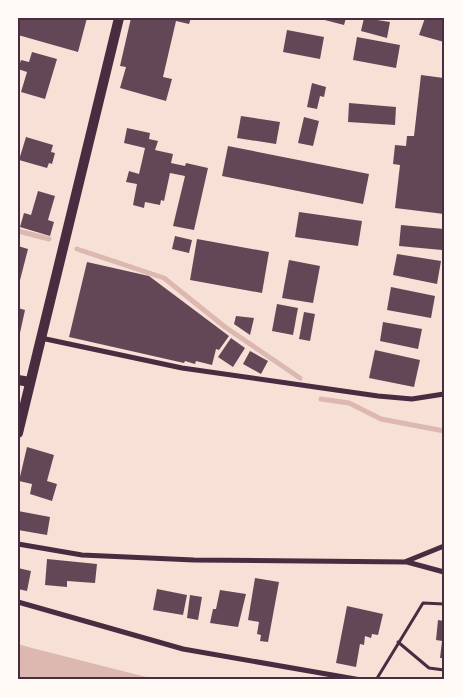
<svg xmlns="http://www.w3.org/2000/svg" width="462" height="697" font-family="'Noto Sans',sans-serif">
<style>
.water{fill:#dcb8b0}
.lines{fill:none;stroke-linecap:round;stroke-linejoin:round}
.stream{stroke:#dcb8b0;stroke-width:5}
.building{fill:#644757}
.service{stroke:#4a2c40;stroke-width:3}
.minor{stroke:#4a2c40;stroke-width:5}
.secondary{stroke:#4a2c40;stroke-width:10}
.neatline{fill:none;stroke:#4a2c40;stroke-width:2}
</style>
<rect width="100%" height="100%" fill="#f7e1d7"/>
<polygon class="water" points="18,644 32,648 154,679 18,679"/>
<g class="lines">
<g class="stream">
<polyline points="18,231 49,239"/>
<polyline points="77,249 164,278 225,327 300,378"/>
<polyline points="321,399 349,403 381,419 444,431"/>
</g>
</g>
<g class="building">
<polygon points="18,18 87,18 78,52 18,35"/>
<polygon points="131,18 191,18 189,24 176,21 163,77 172,79 166,101 120,88 126,67 120,66"/>
<polygon points="317,18 346,18 344,25"/>
<polygon points="364,18 390,22 387,38 361,31"/>
<polygon points="425,18 444,18 444,42 419,35"/>
<polygon points="287,30 324,37 320,59 283,52"/>
<polygon points="357,37 400,45 396,68 353,60"/>
<polygon points="32,52 57,59 45,99 21,92 27,72 18,69 21,60 29,62"/>
<polygon points="421,75 444,78 443,95 444,95 444,214 395,208 400,165 393,164 395,145 406,146 407,136 414,136"/>
<polygon points="312,83 326,87 324,97 320,96 317,109 307,107"/>
<polygon points="349,103 396,107 395,125 348,122"/>
<polygon points="241,116 280,122 276,144 237,138"/>
<polygon points="304,117 319,121 313,146 298,143"/>
<polygon points="127,128 150,133 149,139 158,141 155,150 173,154 171,163 185,166 186,163 208,168 194,230 173,226 185,176 170,173 164,201 161,200 160,205 145,202 144,208 133,205 137,184 126,182 129,171 139,174 145,148 124,143"/>
<polygon points="26,137 53,145 51,152 55,153 52,164 49,163 47,168 19,160"/>
<polygon points="228,146 369,174 363,204 222,176"/>
<polygon points="38,191 55,196 48,220 54,222 50,236 20,227 24,213 31,215"/>
<polygon points="299,212 362,221 358,246 295,237"/>
<polygon points="401,225 444,229 442,250 399,246"/>
<polygon points="175,236 192,240 189,253 172,249"/>
<polygon points="197,239 269,252 262,293 190,280"/>
<polygon points="18,246 28,249 18,288"/>
<polygon points="397,254 441,261 437,284 393,275"/>
<polygon points="289,260 320,266 313,303 282,298"/>
<polygon points="87,262 149,276 229,336 219,350 216,349 212,365 196,361 195,364 185,361 184,363 69,337"/>
<polygon points="391,287 435,296 431,318 387,310"/>
<polygon points="277,304 298,308 293,335 272,331"/>
<polygon points="18,308 25,310 20,333 18,332"/>
<polygon points="304,312 315,314 310,341 299,339"/>
<polygon points="236,316 254,318 250,335 234,324"/>
<polygon points="383,322 422,329 418,349 380,341"/>
<polygon points="231,338 245,348 233,367 218,357"/>
<polygon points="375,350 420,360 414,387 369,378"/>
<polygon points="250,351 268,361 261,374 243,364"/>
<polygon points="27,447 54,455 47,481 57,484 52,501 30,494 32,484 19,481"/>
<polygon points="18,511 50,517 47,535 18,530"/>
<polygon points="47,559 97,564 95,583 67,581 67,587 45,585"/>
<polygon points="18,568 31,571 27,591 18,589"/>
<polygon points="255,578 279,582 268,642 260,641 261,635 257,634 259,622 248,620"/>
<polygon points="157,589 187,595 183,615 153,610"/>
<polygon points="220,590 246,594 238,627 210,623 213,609 216,609"/>
<polygon points="190,595 202,597 198,620 187,618"/>
<polygon points="347,606 383,614 378,635 372,634 371,638 365,636 364,645 360,644 356,667 336,663"/>
<polygon points="438,620 444,621 444,658 440,658 442,641 436,640"/>
</g>
<g class="lines">
<g class="service">
<polyline points="398,642 429,668 444,670"/>
<polyline points="376,680 423,603 444,604"/>
</g>
<g class="minor">
<polyline points="41,338 182,368 378,396 412,399 444,394"/>
<polyline points="18,544 82,555 194,560 407,562 444,572"/>
<polyline points="407,561 444,546"/>
<polyline points="18,602 183,649 361,680"/>
</g>
<g class="secondary">
<polyline points="18,380 30,382"/>
<polyline points="18,433 119,18"/>
</g>
</g>
<rect width="462" height="697" fill="none" stroke="#fffaf5" stroke-width="38"/>
<rect x="19" y="19" width="424" height="659" class="neatline"/>
</svg>
